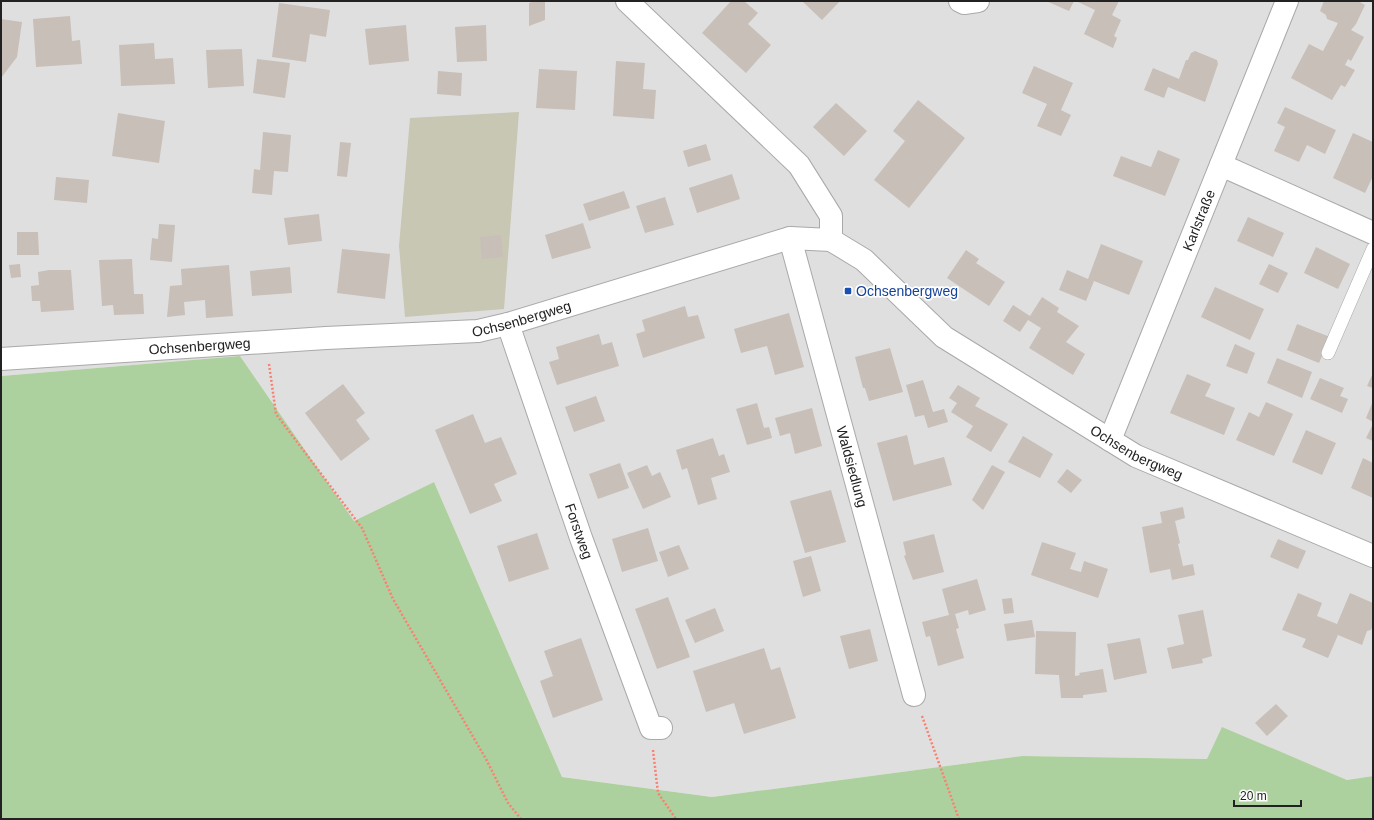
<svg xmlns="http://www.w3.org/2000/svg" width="1374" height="820" font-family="Arial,sans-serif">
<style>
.residential{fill:#e0dfdf}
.construction{fill:#c7c7b4}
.forest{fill:#add19e}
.building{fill:#c7bfb8}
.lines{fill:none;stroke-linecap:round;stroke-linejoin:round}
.lane-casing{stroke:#a9a9a9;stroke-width:14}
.street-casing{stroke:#a9a9a9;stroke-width:24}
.path{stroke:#fa8072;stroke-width:2.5;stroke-dasharray:2 2;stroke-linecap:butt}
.lane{stroke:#fff;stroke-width:13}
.street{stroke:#fff;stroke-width:22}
.transit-dot{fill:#1a4fb4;stroke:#fff;stroke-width:1.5}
.labels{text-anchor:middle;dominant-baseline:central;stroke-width:3.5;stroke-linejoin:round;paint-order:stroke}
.street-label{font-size:14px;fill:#222;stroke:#fff}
.transit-label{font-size:14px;fill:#164399;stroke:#fff;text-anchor:start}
</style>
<rect width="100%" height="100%" fill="#f2efe9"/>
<polygon class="residential" points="1,1 1373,1 1373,776 1347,780 1222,728 1208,759 1022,756 712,797 562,777 434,482 354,521 240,356 1,376"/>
<polygon class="construction" points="519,112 504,309 405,317 399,246 410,118"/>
<polygon class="forest" points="240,356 354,521 434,482 562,777 712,797 1022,756 1207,759 1222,727 1347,780 1373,776 1373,819 1,819 1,376"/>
<g class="building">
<polygon points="535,1 545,1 545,20 529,26 529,3"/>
<polygon points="731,1 744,1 758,13 748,24 771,45 746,73 702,33"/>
<polygon points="802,1 840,1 822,20"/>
<polygon points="1046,1 1074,1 1069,11"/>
<polygon points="1076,1 1119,1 1112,15 1121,20 1114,36 1117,38 1113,48 1084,34 1095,10"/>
<polygon points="1324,1 1358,1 1365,5 1356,24 1351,30 1364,37 1351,61 1348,59 1345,65 1355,70 1345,87 1341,85 1332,100 1291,78 1309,44 1323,51 1338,23 1327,19 1326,15 1320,11"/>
<polygon points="279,3 330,10 326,37 310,34 306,62 272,57"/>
<polygon points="70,16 72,41 80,40 82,64 36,67 33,19"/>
<polygon points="1,19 22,22 17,57 1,78"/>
<polygon points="406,25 409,61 369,65 365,29"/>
<polygon points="486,25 487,61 457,62 455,27"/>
<polygon points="154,43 155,59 173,58 175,84 121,86 119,45"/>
<polygon points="242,49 244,86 208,88 206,50"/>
<polygon points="1195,51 1217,60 1218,64 1205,102 1168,87 1164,98 1144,90 1153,68 1179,79 1186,60 1188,60 1191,53"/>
<polygon points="257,59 290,63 285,98 253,93"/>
<polygon points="616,61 645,63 643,89 656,90 654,119 613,116"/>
<polygon points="1034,66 1073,83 1061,110 1071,115 1061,136 1037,126 1047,104 1022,93"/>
<polygon points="539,69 577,71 575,110 536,108"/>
<polygon points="438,71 462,73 461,96 437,94"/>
<polygon points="918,100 965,138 909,208 874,180 905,141 893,131"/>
<polygon points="836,103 867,131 844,156 813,127"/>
<polygon points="1285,107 1336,130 1325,154 1307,145 1299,162 1274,151 1285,127 1277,123"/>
<polygon points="118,113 165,121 159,163 112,156"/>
<polygon points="263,132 291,135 288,172 274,171 272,195 252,193 254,169 260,170"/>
<polygon points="1353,133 1373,142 1373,176 1365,193 1333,178"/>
<polygon points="340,142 351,143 347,177 337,176"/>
<polygon points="706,144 711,160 688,167 683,151"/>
<polygon points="1158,150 1180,159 1165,196 1113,176 1121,156 1151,167"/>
<polygon points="732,174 740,199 697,213 689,188"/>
<polygon points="56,177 89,180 87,203 54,200"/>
<polygon points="624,191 630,208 589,221 583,204"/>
<polygon points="665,197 674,225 645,233 636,206"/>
<polygon points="319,214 322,241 288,245 284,218"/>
<polygon points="1248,217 1284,233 1273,257 1237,241"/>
<polygon points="583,223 591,248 552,259 545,235"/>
<polygon points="159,224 175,225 172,262 150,260 152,238 158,239"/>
<polygon points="17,232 38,232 39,255 17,255"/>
<polygon points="501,235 503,257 482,259 480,237"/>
<polygon points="1101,244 1143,261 1129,295 1094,281 1086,301 1059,290 1067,270 1088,279"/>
<polygon points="1316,247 1350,264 1338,289 1304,273"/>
<polygon points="342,249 390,254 385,299 337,293"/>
<polygon points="966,250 979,259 976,263 1005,282 989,306 947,278"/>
<polygon points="132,259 134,294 143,294 144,314 114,315 113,305 102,306 99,260"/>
<polygon points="20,264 21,277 11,278 9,265"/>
<polygon points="1269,264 1288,273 1278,293 1259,284"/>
<polygon points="229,265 233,316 206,318 205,300 184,302 185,315 167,317 170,286 182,285 181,269"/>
<polygon points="290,267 292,293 252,296 250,271"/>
<polygon points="49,270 71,270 74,310 41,312 40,301 32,301 31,286 39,285 38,272"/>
<polygon points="1215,287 1264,309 1250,340 1201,317"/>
<polygon points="1042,297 1059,308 1057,312 1079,326 1066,342 1085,354 1073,375 1029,348 1041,328 1028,320 1020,332 1003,321 1013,305 1030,316"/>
<polygon points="685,306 688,317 698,315 705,338 643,358 636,334 645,331 642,320"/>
<polygon points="789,313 804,367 775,375 767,346 741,353 734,329"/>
<polygon points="1297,324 1330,337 1319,363 1287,350"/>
<polygon points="599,334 602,345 612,342 619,366 557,385 549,362 559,359 556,347"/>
<polygon points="1235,344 1255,353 1247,374 1226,366"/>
<polygon points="890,348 903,392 869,401 865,388 863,388 855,357"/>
<polygon points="1277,358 1312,372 1302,398 1267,383"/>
<polygon points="1373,373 1373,388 1367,386"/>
<polygon points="1187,374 1211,384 1205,396 1235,408 1224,435 1170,413"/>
<polygon points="1320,378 1344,388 1340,396 1348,399 1342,413 1310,399"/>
<polygon points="923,380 933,412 944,409 948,422 928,428 924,415 915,417 906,385"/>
<polygon points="343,384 365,413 356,420 370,439 341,461 305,413"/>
<polygon points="958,385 980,398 975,406 1008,424 991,452 966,437 973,426 951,412 957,403 949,398"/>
<polygon points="596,396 605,421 574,432 565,407"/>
<polygon points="1373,401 1373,422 1366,418"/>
<polygon points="1266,402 1293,414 1274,456 1236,440 1249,412 1259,417"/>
<polygon points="757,403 764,428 769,427 772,438 747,445 736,409"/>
<polygon points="812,408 822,446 795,454 790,433 780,436 775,418"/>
<polygon points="473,414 485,443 501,437 517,474 494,484 502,501 470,514 435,430"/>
<polygon points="1373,424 1373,441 1366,438"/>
<polygon points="1306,430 1336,443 1322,475 1292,462"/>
<polygon points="907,435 914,465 944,457 952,485 893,501 877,443"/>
<polygon points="1023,436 1053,454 1040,478 1008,462"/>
<polygon points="713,438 719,456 724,454 730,472 711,478 717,499 698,505 687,468 682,470 676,450"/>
<polygon points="1363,458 1373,463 1373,498 1351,488"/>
<polygon points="620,463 629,488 598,499 589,474"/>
<polygon points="647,465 652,476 660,472 671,497 643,509 627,473"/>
<polygon points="992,465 1005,472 983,510 972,500"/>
<polygon points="1067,469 1082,480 1071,493 1057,482"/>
<polygon points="831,490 846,542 805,553 790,501"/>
<polygon points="1183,507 1185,518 1175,521 1180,543 1178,544 1183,566 1193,564 1195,575 1172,580 1170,569 1150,573 1142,527 1162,523 1160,512"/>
<polygon points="648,528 658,561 622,572 612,539"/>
<polygon points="537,533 549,569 509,582 497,546"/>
<polygon points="934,534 944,572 913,580 904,556 906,555 903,542"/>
<polygon points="1278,539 1306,551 1298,569 1270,557"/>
<polygon points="1042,542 1076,553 1070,569 1081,572 1084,561 1108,569 1098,598 1031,575"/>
<polygon points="679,545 689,569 668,577 659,552"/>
<polygon points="811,556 821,591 803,597 793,561"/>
<polygon points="977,579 986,610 969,615 968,610 955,614 959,628 956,629 964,658 938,666 930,636 926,637 922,622 949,615 942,589"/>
<polygon points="1298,593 1322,603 1317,616 1337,624 1350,593 1373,603 1373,625 1371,630 1367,631 1362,645 1338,635 1328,658 1302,647 1306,639 1282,630"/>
<polygon points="668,597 690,657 657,669 635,609"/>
<polygon points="1012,598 1014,613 1004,614 1002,599"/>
<polygon points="715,608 724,631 695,643 685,620"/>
<polygon points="1203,610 1212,656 1202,659 1203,663 1172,669 1167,648 1184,644 1178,615"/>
<polygon points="1032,620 1035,637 1007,641 1004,624"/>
<polygon points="870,629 878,661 849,669 840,636"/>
<polygon points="1036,631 1076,632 1075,676 1080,675 1079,673 1103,669 1107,692 1083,695 1083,698 1061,698 1059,675 1035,674"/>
<polygon points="581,638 603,700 553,718 540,681 553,676 544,651"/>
<polygon points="1140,638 1147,673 1114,680 1107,644"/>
<polygon points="764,648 771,670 780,667 796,718 744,734 734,703 706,712 693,671"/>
<polygon points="1276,704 1288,716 1267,736 1255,723"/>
</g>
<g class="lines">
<g class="lane-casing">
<polyline id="lane" points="1328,353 1373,249"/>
</g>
<g class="street-casing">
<g id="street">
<polyline points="627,1 799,165 831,216 831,240"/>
<polyline points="960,1 964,3 978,1"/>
<polyline points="1221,165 1373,233"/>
<path id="s1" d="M790,238L914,695"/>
<path id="s2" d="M508,324L581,538L651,728H661"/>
<path id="s3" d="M1,359L326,338L478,331L508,324L790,238L831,240L864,260L944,337L1136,456L1373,556"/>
<path id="s4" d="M1110,440L1287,1"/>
</g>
</g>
<g class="path">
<polyline points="269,364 276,414 362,528 393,599 486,759 508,803 521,819"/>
<polyline points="922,716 959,819"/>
<polyline points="653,750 658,793 676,819"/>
</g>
<use href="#lane" class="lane"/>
<use href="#street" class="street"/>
</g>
<rect class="transit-dot" x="844" y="287" width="8" height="8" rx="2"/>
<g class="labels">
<g class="street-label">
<text stroke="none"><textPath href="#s4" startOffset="237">Karlstraße</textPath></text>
<text stroke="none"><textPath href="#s3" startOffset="523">Ochsenbergweg</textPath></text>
<text stroke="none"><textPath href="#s3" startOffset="199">Ochsenbergweg</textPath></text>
<text stroke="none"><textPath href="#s3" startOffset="1219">Ochsenbergweg</textPath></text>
<text stroke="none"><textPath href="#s1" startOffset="237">Waldsiedlung</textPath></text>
<text stroke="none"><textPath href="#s2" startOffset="219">Forstweg</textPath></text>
</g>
<g class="transit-label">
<text x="856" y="291">Ochsenbergweg</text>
</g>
</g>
<rect width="1374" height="820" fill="none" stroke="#222222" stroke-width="4"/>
<path d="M1234 800v6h67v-6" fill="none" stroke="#222222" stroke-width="2"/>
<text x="1240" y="800" font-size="12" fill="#222222" stroke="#ffffff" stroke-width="3" paint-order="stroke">20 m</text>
</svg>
